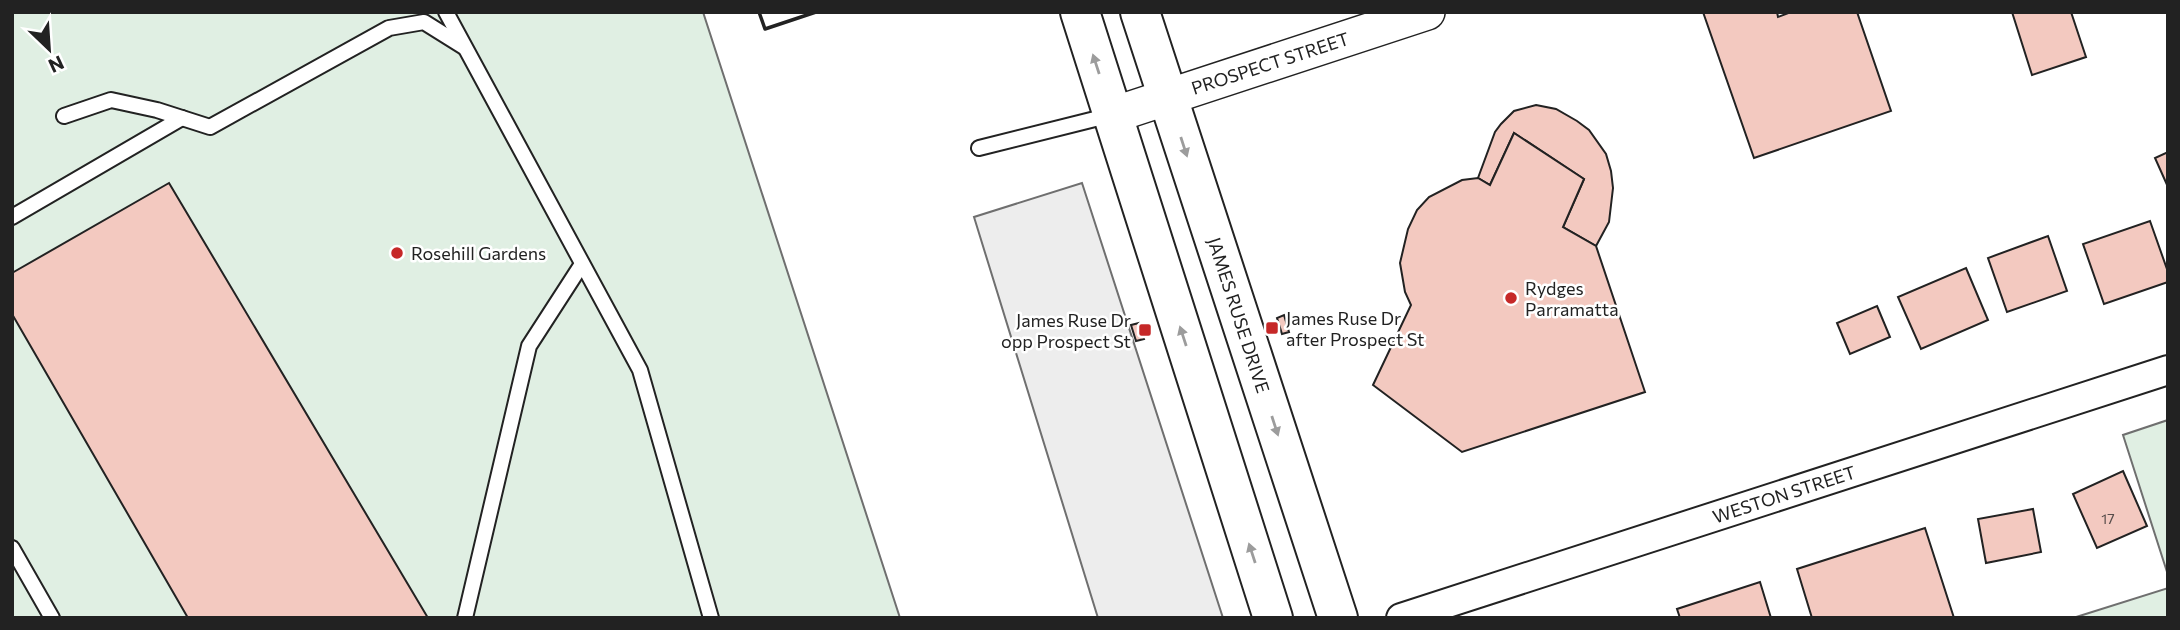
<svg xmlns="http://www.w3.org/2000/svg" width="2180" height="630" font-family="Commissioner,sans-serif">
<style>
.green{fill:#e0efe3;stroke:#6f6f6f;stroke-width:2}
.parking{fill:#ededed;stroke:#6f6f6f;stroke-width:2}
.building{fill:#f3c9c0;stroke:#222;stroke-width:2}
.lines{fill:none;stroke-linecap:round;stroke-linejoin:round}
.service-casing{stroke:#222;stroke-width:18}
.minor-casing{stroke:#222;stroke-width:32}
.tertiary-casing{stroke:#222;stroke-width:38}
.primary-casing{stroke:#222;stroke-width:42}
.service{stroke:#fff;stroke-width:14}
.minor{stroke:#fff;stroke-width:28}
.tertiary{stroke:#fff;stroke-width:35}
.primary{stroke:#fff;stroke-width:38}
.wall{stroke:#222;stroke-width:3.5}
.oneway{fill:#9c9c9c}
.poi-dot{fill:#c62828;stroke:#fff;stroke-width:2.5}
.labels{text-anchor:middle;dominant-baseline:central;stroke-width:5;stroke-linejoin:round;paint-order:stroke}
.number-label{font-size:14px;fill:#564c4a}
.street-label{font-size:18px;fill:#222;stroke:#fff}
.poi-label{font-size:18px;fill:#222;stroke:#fff;text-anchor:start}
</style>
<rect width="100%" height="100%" fill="#fff"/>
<g class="green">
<polygon points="12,12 703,12 900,618 12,618"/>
<polygon points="2168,420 2168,575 2123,435"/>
<polygon points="2168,588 2168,618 2073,618"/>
</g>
<polygon class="parking" points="1082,183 1223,618 1098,618 974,217"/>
<g class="building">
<polygon points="1703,12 1777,12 1778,17 1791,12 1857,12 1891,111 1754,158"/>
<polygon points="2012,12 2071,12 2086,57 2032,75"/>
<polygon points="1536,105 1556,109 1577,121 1589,130 1606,154 1611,171 1613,188 1609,222 1596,246 1563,227 1584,179 1514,133 1490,185 1478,178 1495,132 1501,124 1514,111"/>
<polygon points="1514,133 1584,179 1563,227 1596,246 1645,392 1462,452 1373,385 1411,305 1405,292 1400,263 1408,229 1417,210 1429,197 1462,180 1478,178 1490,185"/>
<polygon points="2168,152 2168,187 2155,158"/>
<polygon points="169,183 428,618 188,618 12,314 12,273"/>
<polygon points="2150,221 2168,272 2168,282 2104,304 2083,244"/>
<polygon points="2048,236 2067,291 2007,312 1988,258"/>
<polygon points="1966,268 1988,320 1921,349 1898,297"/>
<polygon points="1877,306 1890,337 1850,354 1837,323"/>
<polygon points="1284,315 1289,332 1282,334 1277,318"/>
<polygon points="1139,323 1144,339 1136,341 1131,325"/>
<polygon points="2123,471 2147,526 2097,548 2073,494"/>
<polygon points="2033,509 2041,552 1986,563 1978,519"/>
<polygon points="1925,528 1954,618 1812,618 1797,569"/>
<polygon points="1760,582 1771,618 1680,618 1677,609"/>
</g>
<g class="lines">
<g class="service-casing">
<g id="service">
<polyline points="446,12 640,370 711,618"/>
<polyline points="64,116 111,100 157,110 210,127 389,28 424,22 464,47"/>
<polyline points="979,148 1111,115"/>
<polyline points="12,217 182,118"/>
<polyline points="12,548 52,618"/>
<polyline points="465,618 529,346 582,264"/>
</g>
</g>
<g class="minor-casing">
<polyline id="minor" points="1401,618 2168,370"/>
</g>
<g class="tertiary-casing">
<polyline id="tertiary" points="1113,115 1427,12"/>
</g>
<g class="primary-casing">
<g id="primary">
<polyline points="1080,12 1273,618"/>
<polyline points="1140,12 1338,618"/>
</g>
</g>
<use href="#service" class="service"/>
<use href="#minor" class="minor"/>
<use href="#tertiary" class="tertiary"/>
<use href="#primary" class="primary"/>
<polyline class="wall" points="759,12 765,29 816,12"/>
</g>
<defs><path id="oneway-solid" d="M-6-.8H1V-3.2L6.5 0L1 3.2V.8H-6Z" transform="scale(1.75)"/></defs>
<g class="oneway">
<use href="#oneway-solid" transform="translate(1096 64) rotate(-108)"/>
<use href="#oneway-solid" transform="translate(1184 147) rotate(72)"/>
<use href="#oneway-solid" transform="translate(1183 336) rotate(-108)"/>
<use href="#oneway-solid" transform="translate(1275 426) rotate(72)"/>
<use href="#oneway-solid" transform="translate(1252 553) rotate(-108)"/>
</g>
<g class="poi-dot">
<circle cx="397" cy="253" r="7"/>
<circle cx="1511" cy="298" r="7"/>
<rect x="1265" y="321" width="14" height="14" rx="3.5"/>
<rect x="1138" y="323" width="14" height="14" rx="3.5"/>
</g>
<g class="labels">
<g class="number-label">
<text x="2108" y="518">17</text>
</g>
<g class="street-label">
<text transform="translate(1270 63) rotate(-18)">PROSPECT STREET</text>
<text transform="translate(1239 315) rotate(72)">JAMES RUSE DRIVE</text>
<text transform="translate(1784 494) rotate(-18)">WESTON STREET</text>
</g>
<g class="poi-label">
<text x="411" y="253">Rosehill Gardens</text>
<text x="1525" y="288">Rydges<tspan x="1525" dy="21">Parramatta</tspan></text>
<text x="1286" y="318">James Ruse Dr<tspan x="1286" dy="21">after Prospect St</tspan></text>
<text x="1131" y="320" text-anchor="end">James Ruse Dr<tspan x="1131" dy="21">opp Prospect St</tspan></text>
</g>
</g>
<rect width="2180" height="630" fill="none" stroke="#222222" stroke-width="28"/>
<g transform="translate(49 49) rotate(155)" stroke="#ffffff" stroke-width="5" paint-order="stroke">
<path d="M0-5L12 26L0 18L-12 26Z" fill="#222222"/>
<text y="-10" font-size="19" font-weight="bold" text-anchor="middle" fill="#222222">N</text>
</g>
</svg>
